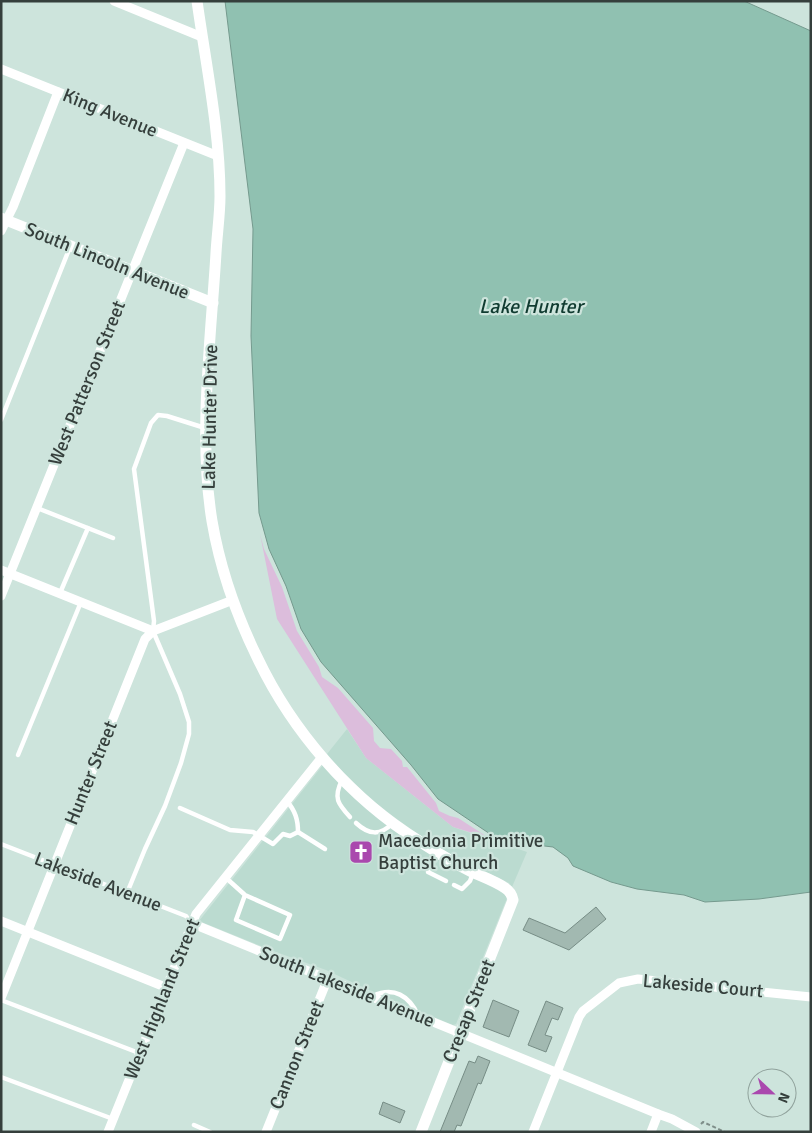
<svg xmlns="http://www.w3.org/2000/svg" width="812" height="1133" font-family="Signika,sans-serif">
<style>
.built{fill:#bbdbd0}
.green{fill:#dcbddc}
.water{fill:#90c1b1;stroke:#759a8e}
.building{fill:#a2b9b1;stroke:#778d86}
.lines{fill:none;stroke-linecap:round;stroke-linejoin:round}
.path{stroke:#7e8e89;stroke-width:2;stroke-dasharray:4 2.5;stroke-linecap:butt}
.lane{stroke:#fff;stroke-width:4.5}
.street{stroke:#fff;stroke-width:9}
.secondary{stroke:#fff;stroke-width:11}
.labels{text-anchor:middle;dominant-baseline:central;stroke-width:4.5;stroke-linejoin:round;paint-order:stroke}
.street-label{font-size:19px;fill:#353f3c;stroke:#cde4dc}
.poi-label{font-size:19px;fill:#353f3c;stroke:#cde4dc;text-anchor:start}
.water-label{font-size:20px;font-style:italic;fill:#103b30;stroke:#cde4dc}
</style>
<rect width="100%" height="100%" fill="#cde4dc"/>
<g class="built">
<polygon points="347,729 366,758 453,827 527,852 512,887 509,883 442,851 394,817 372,800 342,771 327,754"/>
<polygon points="323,765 415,844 437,859 498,889 504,893 507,898 456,1024 453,1025 375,993 326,970 276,952 199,921"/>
</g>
<polygon class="green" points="260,534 264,549 282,587 297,631 319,667 322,677 338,688 373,728 374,741 380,748 391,749 402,761 403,767 407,767 436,803 439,811 450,816 458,818 489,838 453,827 366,758 277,619"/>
<polygon class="water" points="225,1 744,1 811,31 811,892 759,899 705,902 684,895 637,889 611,882 573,866 568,858 553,847 511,842 496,838 438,799 411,765 321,662 301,629 286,586 269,549 259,513 251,336 253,229"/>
<g class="building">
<polygon points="596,907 606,919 569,950 523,930 529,918 565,933"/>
<polygon points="493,1000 519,1011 509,1037 483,1027"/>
<polygon points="546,1001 563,1008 558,1020 552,1018 545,1035 552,1037 546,1052 528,1045"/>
<polygon points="478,1056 490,1061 481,1084 478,1083 461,1126 457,1125 454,1132 440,1132 469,1061 475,1063"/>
<polygon points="383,1102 405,1111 400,1123 379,1114"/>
</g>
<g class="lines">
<polyline class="path" points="701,1124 703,1122 725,1132"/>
<g class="lane">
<polyline points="1,420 70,247"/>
<polyline points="37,508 113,538"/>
<polyline points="60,593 88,528"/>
<polyline points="18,755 81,602"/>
<path d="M342,780C333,798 338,804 350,817"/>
<path d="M287,801C295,811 298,819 298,832"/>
<polyline points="180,808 230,830 253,832 273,844 283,834 290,836 298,832"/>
<path d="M356,823C369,835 380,836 393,823"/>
<polyline points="298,832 325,849"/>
<polyline points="1,844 186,916 191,923"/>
<polyline points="435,851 430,860 428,872 446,881"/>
<polyline points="225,877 245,895 290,915 280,939 236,920 245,895"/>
<polyline points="454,885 462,889 470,881 473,873"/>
<polyline points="127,893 145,849 165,806 181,763 189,734 189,722 180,694 153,631 154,621 134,469 151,423 158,415 167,416 205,428"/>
<path d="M373,996C394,986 409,996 418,1015"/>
<polyline points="1,1000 139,1053"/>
<polyline points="1,1077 113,1119"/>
<polyline points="194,1125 210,1132"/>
</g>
<g class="street">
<polyline points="114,1 202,37"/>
<polyline points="1,69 218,156"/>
<polyline points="1,231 13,207 58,92"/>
<polyline points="1,570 153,631"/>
<polyline points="1,596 184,143"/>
<polyline points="1,921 165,987"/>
<polyline points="191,923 658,1114 672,1119 696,1132"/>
<polyline points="1,998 145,639 153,631 233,600"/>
<polyline points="108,1132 196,914 322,757"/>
<polyline points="266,1132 328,978"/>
<polyline points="533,1132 579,1017 583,1011 619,983 638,979 811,997"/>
<polyline points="651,1132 658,1114"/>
</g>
<g class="secondary">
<path d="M197,1C206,65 220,132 220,196C220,215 217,234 216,253C211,338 198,436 212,521C220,568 236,614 257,657C292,731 350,798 419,841C436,852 454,863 472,872C483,877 495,881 505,888C510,891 512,894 513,900L421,1132"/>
<polyline points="1,218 213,303"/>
</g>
</g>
<defs>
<g id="church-square" transform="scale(1.25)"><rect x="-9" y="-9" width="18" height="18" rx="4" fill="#aa48ae" stroke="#cde4dc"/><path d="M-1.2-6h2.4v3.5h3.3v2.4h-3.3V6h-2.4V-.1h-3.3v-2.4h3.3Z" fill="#fff"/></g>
</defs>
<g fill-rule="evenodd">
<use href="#church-square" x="361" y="852"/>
</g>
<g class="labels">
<g class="street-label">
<text transform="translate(110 113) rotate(22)">King Avenue</text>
<text transform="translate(107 261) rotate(22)">South Lincoln Avenue</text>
<text transform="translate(87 383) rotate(-68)">West Patterson Street</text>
<text transform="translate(210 417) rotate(-89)">Lake Hunter Drive</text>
<text transform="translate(91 773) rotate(-68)">Hunter Street</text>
<text transform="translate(98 882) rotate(21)">Lakeside Avenue</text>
<text transform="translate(703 986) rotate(5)">Lakeside Court</text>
<text transform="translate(347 987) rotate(22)">South Lakeside Avenue</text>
<text transform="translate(162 999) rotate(-68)">West Highland Street</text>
<text transform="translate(469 1011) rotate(-68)">Cresap Street</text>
<text transform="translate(297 1055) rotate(-68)">Cannon Street</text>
</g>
<g class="poi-label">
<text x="378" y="841">Macedonia Primitive<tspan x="378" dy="22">Baptist Church</tspan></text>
</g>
<g class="water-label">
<text x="531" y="306">Lake Hunter</text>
</g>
</g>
<rect width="812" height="1133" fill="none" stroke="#353f3c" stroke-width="5"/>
<g transform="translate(772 1093) rotate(112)"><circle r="24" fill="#cde4dc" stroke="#90a29c"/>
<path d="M0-4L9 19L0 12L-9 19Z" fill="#aa48ae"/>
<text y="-8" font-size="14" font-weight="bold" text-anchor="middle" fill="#353f3c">N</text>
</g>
</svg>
